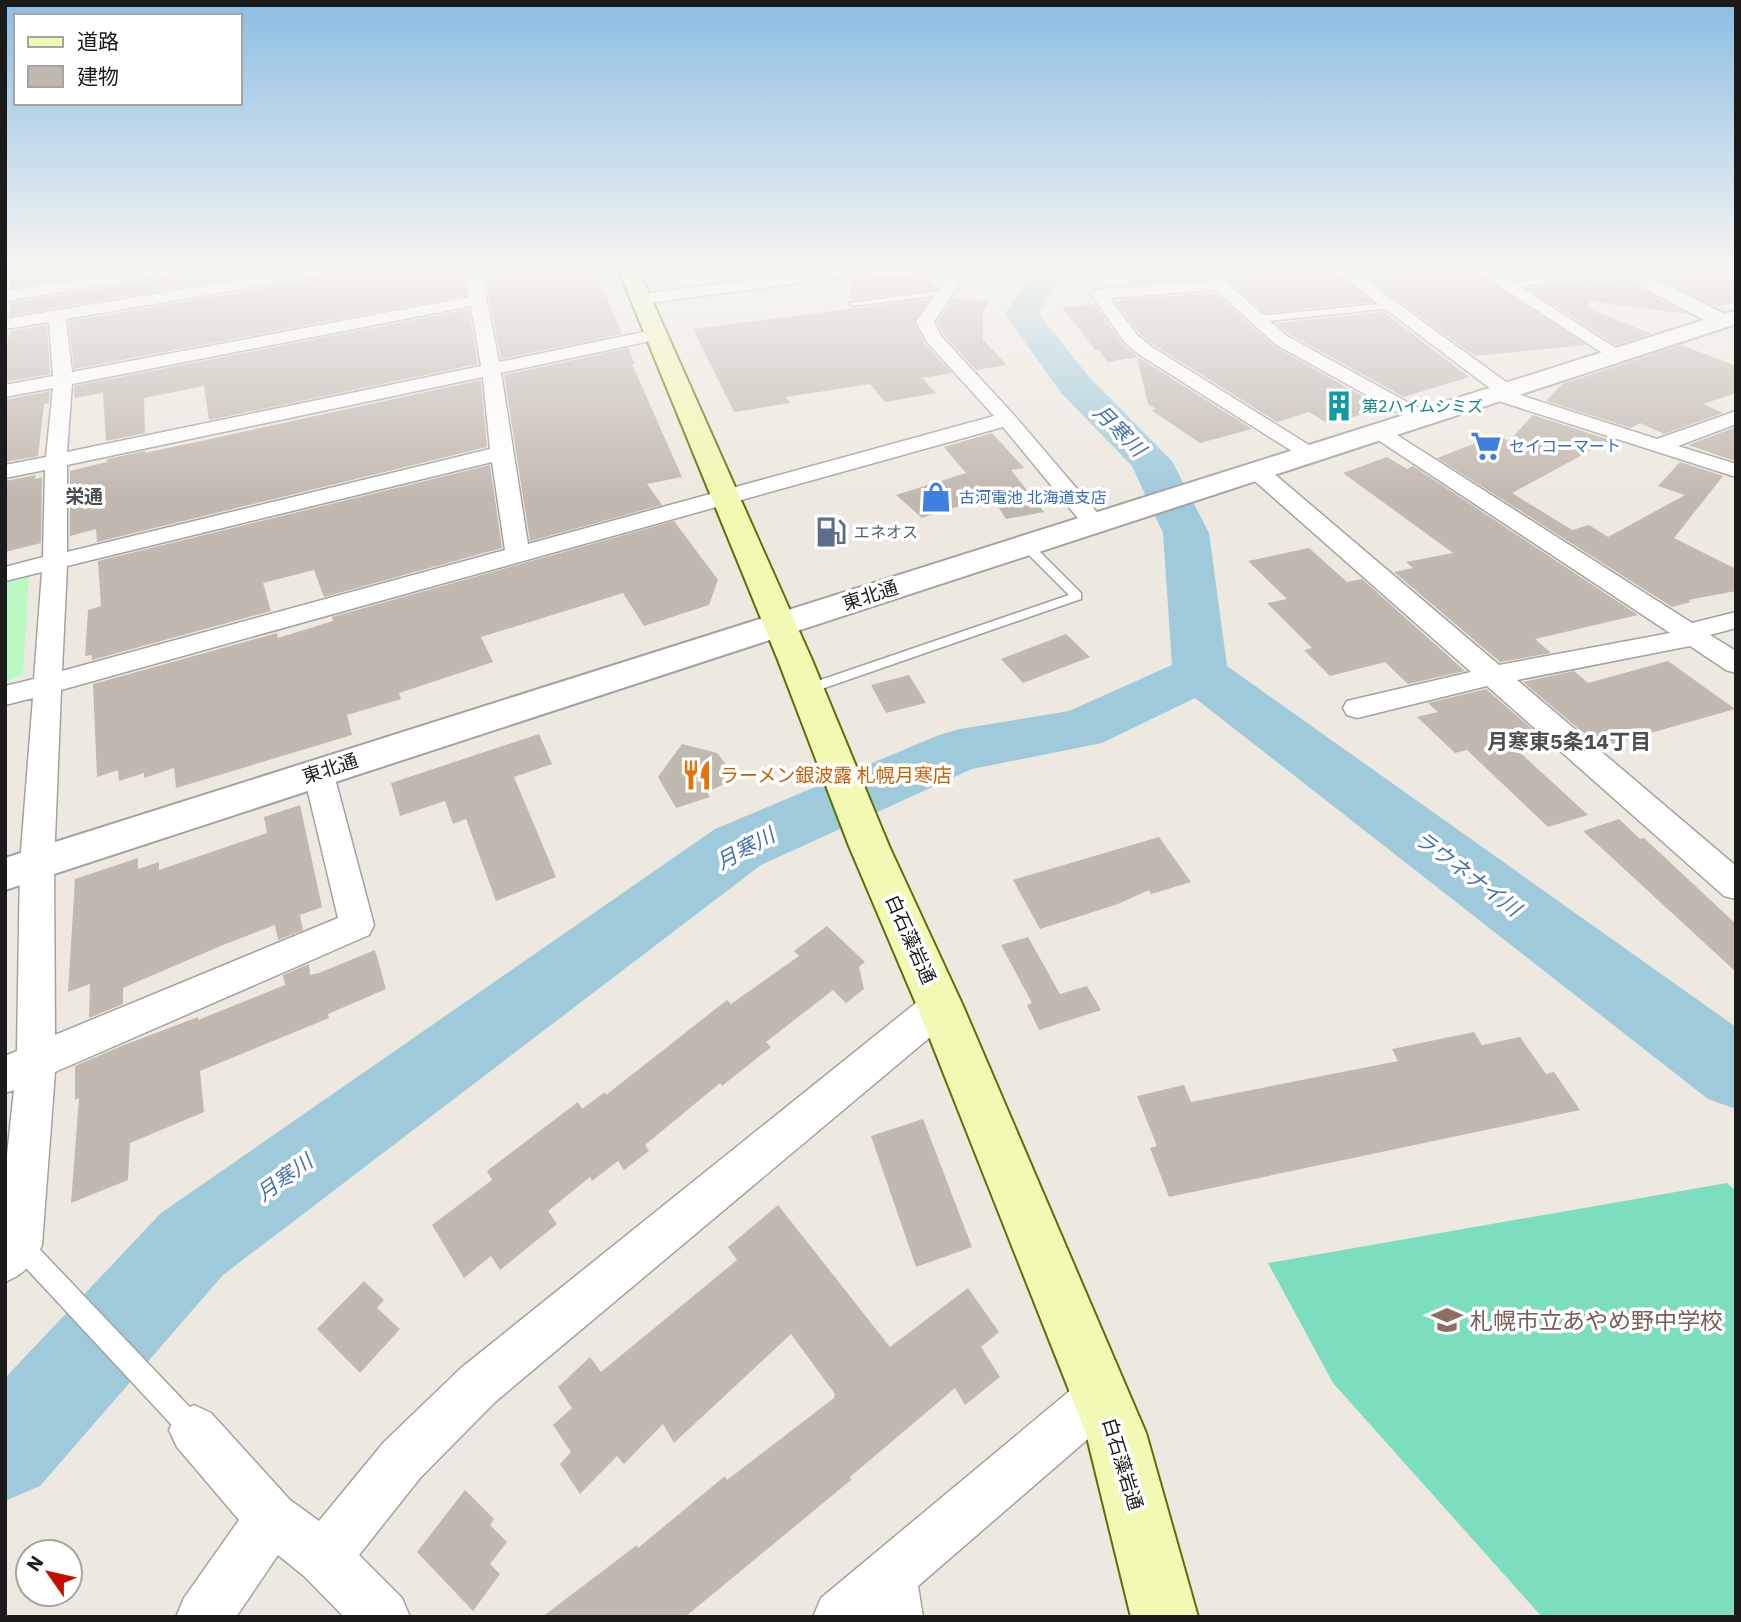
<svg xmlns="http://www.w3.org/2000/svg" width="1741" height="1622" font-family="'IBM Plex Sans','Noto Sans JP',sans-serif">
<style>
.park{fill:#bbf9c4}
.pitch{fill:#7cddbf}
.lines{fill:none;stroke-linecap:round;stroke-linejoin:round}
.river{fill:#9fcadb;fill-rule:evenodd}
.building{fill:#c1b8b0}
.service-casing{stroke:#a2a2a2;stroke-width:3}
.minor-casing{stroke:#a2a2a2;stroke-width:3}
.tertiary-casing{stroke:#a2a2a2;stroke-width:4}
.secondary-casing{stroke:#5d7004;stroke-width:4}
.service{fill:#fff;fill-rule:evenodd}
.minor{fill:#fff;fill-rule:evenodd}
.tertiary{fill:#fff;fill-rule:evenodd}
.secondary{fill:#f1f9b2;fill-rule:evenodd}
.labels{text-anchor:middle;dominant-baseline:central;stroke-width:7;stroke-linejoin:round;paint-order:stroke}
.far-culture-label{font-size:16px;fill:#0d838f;stroke:#fff;text-anchor:start}
.far-shop-label{font-size:16px;fill:#366cbe;stroke:#fff;text-anchor:start}
.far-service-label{font-size:16px;fill:#4e5e75;stroke:#fff;text-anchor:start}
.far-quarter-label{font-size:19px;font-weight:bold;fill:#4e4e4e;stroke:#fff}
.street-label{font-size:19px;fill:#1b1b1b;stroke:#fff}
.food-label{font-size:19px;fill:#c56008;stroke:#fff;text-anchor:start}
.water-label{font-size:21px;font-style:italic;fill:#4872aa;stroke:#fff}
.neighbourhood-label{font-size:21px;font-weight:bold;fill:#4e4e4e;stroke:#fff}
.near-education-label{font-size:23px;fill:#785e54;stroke:#fff;text-anchor:start}
</style>
<rect width="100%" height="100%" fill="#ede9e0"/>
<polygon class="park" points="29,576 23,674 5,682 5,582"/>
<polygon class="pitch" points="1727,1183 1736,1191 1736,1617 1542,1617 1333,1383 1268,1263"/>
<g class="lines">
<polygon class="river" points="1033,271 1065,271 1039,314 1089,377 1172,461 1209,533 1227,666 1736,1027 1736,1109 1708,1099 1195,698 1102,743 972,769 761,865 223,1275 40,1486 5,1501 5,1378 161,1213 715,829 939,735 960,729 1069,711 1172,665 1163,533 1132,466 1061,393 1005,314"/>
</g>
<g class="building">
<polygon points="10,271 117,271 10,288"/>
<polygon points="172,271 231,271 232,278 10,316 10,303 162,279"/>
<polygon points="334,271 463,271 466,295 74,369 69,321 318,279"/>
<polygon points="484,271 595,271 622,334 501,359"/>
<polygon points="1122,271 1195,271 1201,279 1133,284"/>
<polygon points="1217,271 1333,271 1372,302 1264,313"/>
<polygon points="1357,271 1475,271 1586,345 1475,356"/>
<polygon points="1501,271 1614,271 1514,280"/>
<polygon points="1646,271 1736,271 1736,302 1716,307"/>
<polygon points="921,273 936,289 852,300 849,280"/>
<polygon points="1623,280 1687,314 1589,301 1587,308 1652,334 1616,345 1527,288"/>
<polygon points="1215,293 1274,346 1383,408 1329,424 1309,412 1277,422 1154,345 1139,333 1117,303 1120,302 1118,300"/>
<polygon points="953,298 990,302 983,313 983,340 1007,365 976,370 943,334 937,322"/>
<polygon points="929,299 914,323 925,344 952,373 922,378 936,393 885,402 870,384 786,397 790,403 734,412 693,329"/>
<polygon points="1095,304 1123,345 1138,357 1252,429 1200,443 1151,410 1156,409 1148,404 1137,357 1108,362 1099,350 1095,350 1062,307"/>
<polygon points="469,309 478,364 209,420 204,386 144,398 145,433 106,441 103,393 74,398 74,386"/>
<polygon points="1384,312 1469,377 1404,397 1289,334 1276,323"/>
<polygon points="47,325 50,374 5,382 5,355 10,331"/>
<polygon points="1681,345 1736,366 1736,393 1703,404 1723,413 1664,434 1640,423 1631,428 1546,401 1562,384"/>
<polygon points="628,348 635,364 632,364 682,477 647,484 662,505 530,541 504,375"/>
<polygon points="481,380 487,447 97,542 96,529 70,536 70,471 107,462 107,459 145,451 145,453"/>
<polygon points="50,391 49,403 44,404 38,456 5,462 5,400"/>
<polygon points="1533,415 1610,440 1512,493 1572,530 1589,525 1608,537 1685,495 1658,486 1680,462 1723,476 1674,538 1736,569 1736,591 1688,600 1691,602 1672,607 1437,458 1497,435 1509,441"/>
<polygon points="1736,427 1735,461 1688,445"/>
<polygon points="992,433 1024,468 1011,470 1044,512 1006,519 991,496 922,518 896,495 966,473 944,447"/>
<polygon points="1387,457 1407,469 1413,466 1638,615 1535,639 1551,653 1500,662 1394,572 1413,568 1406,562 1453,553 1343,473"/>
<polygon points="490,465 502,548 324,597 314,570 263,583 271,611 92,660 92,655 85,656 88,610 101,606 98,561"/>
<polygon points="36,475 35,479 42,477 41,543 5,552 5,481"/>
<polygon points="674,521 718,580 709,605 644,626 623,593 481,637 493,662 399,693 401,699 347,715 352,735 176,788 174,768 144,778 144,773 119,781 118,770 97,777 93,684 277,633 278,638 333,621 332,617"/>
<polygon points="1309,548 1347,582 1362,579 1465,671 1408,684 1385,662 1330,676 1304,650 1312,648 1267,603 1287,599 1248,561"/>
<polygon points="1066,634 1090,657 1023,683 1001,659"/>
<polygon points="1668,661 1735,709 1605,746 1588,733 1587,736 1523,682 1574,671 1588,683"/>
<polygon points="909,675 926,703 886,713 871,685"/>
<polygon points="1486,689 1532,729 1503,737 1588,815 1548,827 1467,750 1455,753 1417,717 1438,712 1428,703"/>
<polygon points="539,734 552,764 514,777 556,877 496,901 466,819 453,824 445,801 400,816 391,783"/>
<polygon points="682,744 717,753 737,778 707,792 710,797 676,808 658,777"/>
<polygon points="300,805 322,907 300,915 303,930 278,940 275,925 223,945 123,988 123,1004 89,1018 90,984 68,992 75,879 138,858 138,869 159,862 159,870 267,833 264,817"/>
<polygon points="1619,819 1640,839 1644,838 1736,924 1736,972 1583,831"/>
<polygon points="1159,837 1191,882 1151,894 1149,890 1118,904 1040,929 1013,880"/>
<polygon points="827,926 865,962 859,967 864,989 846,1003 833,990 766,1042 771,1047 722,1086 720,1083 645,1145 649,1151 624,1170 618,1161 592,1181 590,1177 548,1211 557,1224 500,1270 491,1256 464,1278 432,1225 492,1180 487,1171 578,1102 582,1109 605,1092 606,1095 727,1000 731,1004 799,956 794,951"/>
<polygon points="1028,937 1060,994 1087,986 1101,1010 1039,1030 1027,1005 1032,1003 1001,945"/>
<polygon points="375,950 386,989 328,1014 329,1018 200,1071 204,1112 130,1143 128,1180 71,1203 79,1098 75,1100 75,1066 124,1045 198,1017 198,1020 285,985 283,975 309,964 310,975 319,973"/>
<polygon points="1474,1032 1482,1045 1520,1037 1546,1074 1554,1072 1580,1110 1169,1197 1150,1148 1157,1146 1137,1096 1184,1085 1191,1102 1398,1061 1392,1049"/>
<polygon points="923,1119 972,1247 916,1267 871,1136"/>
<polygon points="778,1205 890,1347 968,1288 999,1332 981,1347 1000,1377 965,1405 955,1388 850,1477 851,1480 685,1617 542,1617 637,1545 638,1548 725,1476 727,1480 834,1398 835,1394 791,1334 674,1443 663,1424 624,1464 617,1456 580,1494 560,1464 571,1452 553,1425 572,1408 558,1387 590,1357 601,1372 737,1260 728,1247"/>
<polygon points="364,1281 384,1300 377,1308 400,1329 360,1373 317,1329"/>
<polygon points="465,1490 494,1519 490,1525 507,1542 490,1564 500,1574 473,1611 417,1552"/>
</g>
<g class="lines">
<g class="service-casing">
<g id="service">
<polygon points="1632,272 1635,276 1507,287 1503,285 1507,283"/>
<polygon points="945,290 948,290 948,294 853,306 849,303"/>
<polygon points="1390,303 1393,304 1393,308 1257,322 1253,319 1257,316"/>
<polygon points="1026,541 1030,542 1081,593 1081,599 810,693 800,693 798,690 800,687 1069,595 1022,548 1022,542"/>
<polygon points="20,1234 28,1237 200,1418 203,1427 200,1436 191,1439 182,1436 12,1253 9,1245 12,1237"/>
</g>
</g>
<g class="minor-casing">
<g id="minor">
<polygon points="133,271 170,271 162,276 5,301 5,291"/>
<path d="M290,271H326L318,276L66,319L72,372L469,297L465,271H481L499,362L658,329L664,330L667,334L664,338L501,373L528,544L994,416L927,342L916,322L952,271H968L934,322L941,336L1014,415L1106,523L1102,528H1086L1003,427L61,690L54,864L55,1035L338,918L303,771L307,763L318,760L329,763L333,771L374,925L369,935L55,1072L42,1245C34,1264 24,1274 5,1282V1174L14,1090L5,1093V1056L17,1051L20,864L33,698L5,705V686L34,679L42,572L5,581V567L43,557L45,470L5,478V465L46,457L53,388L5,397V385L53,376L49,322L5,329V319ZM471,306L481,366L67,452L72,384ZM483,377L490,449L67,552V465ZM492,462L505,550L62,671L67,566Z"/>
<polygon points="816,271 859,271 851,276 642,304 634,299 642,294"/>
<polygon points="1198,271 1213,271 1287,336 1429,414 1432,418 1429,422 1415,422 1275,344 1216,290 1110,298 1137,335 1152,347 1317,450 1321,454 1317,458 1303,458 1140,355 1125,343 1091,294 1099,289 1206,281"/>
<polygon points="1335,271 1353,271 1513,387 1514,393 1657,439 1736,411 1736,424 1678,446 1736,464 1736,477 1489,398 1486,394 1491,389"/>
<polygon points="1477,271 1496,271 1628,356 1619,361 1613,360"/>
<polygon points="1379,426 1386,428 1692,623 1736,612 1736,628 1710,635 1736,651 1736,673 1726,670 1690,646 1517,680 1736,866 1736,899 1724,896 1487,686 1357,718 1347,715 1343,708 1347,701 1471,672 1249,476 1246,471 1249,466 1265,466 1499,665 1670,633 1372,436 1369,432 1372,428"/>
<polygon points="940,989 953,994 959,1006 953,1018 495,1402 420,1478 359,1555 402,1598 410,1617 344,1617 304,1576 278,1555 236,1617 176,1617 184,1598 239,1520 177,1447 169,1430 177,1413 194,1405 211,1413 290,1500 319,1521 384,1442 461,1368 927,994"/>
<polygon points="1101,1372 1118,1379 1125,1396 1118,1413 918,1586 923,1617 813,1617 821,1598 1084,1379"/>
</g>
</g>
<g class="tertiary-casing">
<polygon id="tertiary" points="1617,271 1641,271 1724,314 1736,311 1736,324 5,890 5,858 1704,320 1620,275"/>
</g>
<g class="secondary-casing">
<polygon id="secondary" points="619,271 639,271 812,660 889,846 963,1006 1146,1433 1198,1617 1131,1617 1086,1433 917,1006 849,846 778,660"/>
</g>
<use href="#service" class="service"/>
<use href="#minor" class="minor"/>
<use href="#tertiary" class="tertiary"/>
<use href="#secondary" class="secondary"/>
</g>
<linearGradient id="sky" x2="0" y2="1"><stop stop-color="#8bbde3"/><stop offset="0.54" stop-color="#f7f5f1"/><stop offset="1" stop-color="#f7f5f1" stop-opacity="0"/></linearGradient>
<rect width="1741" height="498" fill="url(#sky)"/>
<defs>
<g id="building-bare" transform="scale(2.415)"><path d="M-4-6H4V6H1V3H-1V6H-4ZM-2.5-4.3h1.7v1.8h-1.7ZM.8-4.3h1.7v1.8H.8ZM-2.5-1h1.7V.8h-1.7ZM.8-1h1.7V.8H.8Z" fill="#0f9aa8" stroke="#fff" stroke-width="2.5" paint-order="stroke"/></g>
<g id="supermarket-bare" transform="scale(2.415)"><path d="M-6-5.5h2.5l.6 2H6L4.5 2H-2.5L-4.4-4H-6ZM-1.5 3.2a1.3 1.3 0 1 0 .1 0ZM3 3.2a1.3 1.3 0 1 0 .1 0Z" fill="#3f7fe0" stroke="#fff" stroke-width="2.5" paint-order="stroke"/></g>
<g id="shop-bare" transform="scale(2.415)"><path d="M-5-2.5h2.3a2.7 3.5 0 0 1 5.4 0H5L5.5 6h-11ZM-1.5-2.5h3a1.5 2.3 0 0 0-3 0Z" fill="#3f7fe0" stroke="#fff" stroke-width="2.5" paint-order="stroke"/></g>
<g id="fuel-bare" transform="scale(2.415)"><path d="M-5.5-6h7V0h2V4h1.3V-2.5L3-4.5l.8-.8L6-3V5H2.5V1h-1V6h-7ZM-4.2-4.7v3.2H.2V-4.7Z" fill="#5c6f8a" stroke="#fff" stroke-width="2.5" paint-order="stroke"/></g>
<g id="restaurant-bare" transform="scale(2.415)"><path d="M-5-6h1v4h1v-4h1v4h1v-4h1v5L-1.5 .5V6h-2V.5L-5-1ZM5-6V6H3V1.5H1.5Q1.5-4 5-6Z" fill="#e8710a" stroke="#fff" stroke-width="2.5" paint-order="stroke"/></g>
<g id="school-bare" transform="scale(2.415)"><path d="M0-5L7-2L0 1L-7-2ZM-4 1L0 2.5L4 1V4Q0 6-4 4Z" fill="#8d6e63" stroke="#fff" stroke-width="2.5" paint-order="stroke"/></g>
</defs>
<g fill-rule="evenodd">
<use href="#building-bare" x="1339" y="406"/>
<use href="#supermarket-bare" x="1486" y="446"/>
<use href="#shop-bare" x="936" y="497"/>
<use href="#fuel-bare" x="831" y="532"/>
<use href="#restaurant-bare" x="697" y="775"/>
<use href="#school-bare" x="1447" y="1320"/>
</g>
<g class="labels">
<g class="far-culture-label">
<text x="1362" y="406">第2ハイムシミズ</text>
</g>
<g class="far-shop-label">
<text x="1509" y="446">セイコーマート</text>
<text x="959" y="497">古河電池 北海道支店</text>
</g>
<g class="far-service-label">
<text x="854" y="532">エネオス</text>
</g>
<g class="far-quarter-label">
<text x="84" y="496">栄通</text>
</g>
<g class="street-label">
<text transform="translate(870 595) rotate(-18)">東北通</text>
<text transform="translate(330 768) rotate(-18)">東北通</text>
<text transform="translate(911 939) rotate(66)">白石藻岩通</text>
<text transform="translate(1123 1464) rotate(73)">白石藻岩通</text>
</g>
<g class="food-label">
<text x="720" y="775">ラーメン銀波露 札幌月寒店</text>
</g>
<g class="water-label">
<text transform="translate(1120 430) rotate(45)">月寒川</text>
<text transform="translate(745 848) rotate(-29)">月寒川</text>
<text transform="translate(1468 873) rotate(37)">ラウネナイ川</text>
<text transform="translate(284 1177) rotate(-36)">月寒川</text>
</g>
<g class="neighbourhood-label">
<text x="1569" y="741">月寒東5条14丁目</text>
</g>
<g class="near-education-label">
<text x="1470" y="1320">札幌市立あやめ野中学校</text>
</g>
</g>
<rect width="1741" height="1622" fill="none" stroke="#1b1b1b" stroke-width="14"/>
<rect x="14" y="14" width="228" height="91" fill="#ffffff" stroke="#a4a4a4" stroke-width="2"/>
<rect x="28" y="37" width="35" height="10" fill="#f1f9b2" stroke="#a4a4a4" stroke-width="2"/>
<text x="77" y="49" font-size="21" fill="#1b1b1b">道路</text>
<rect x="28" y="66" width="35" height="21" fill="#c1b8b0" stroke="#a4a4a4" stroke-width="2"/>
<text x="77" y="84" font-size="21" fill="#1b1b1b">建物</text>
<g transform="translate(49 1573) rotate(304)"><circle r="33" fill="#ffffff" stroke="#a4a4a4" stroke-width="2"/>
<path d="M0-5L12 26L0 18L-12 26Z" fill="#c60e00"/>
<text y="-10" font-size="19" font-weight="bold" text-anchor="middle" fill="#1b1b1b">N</text>
</g>
</svg>
